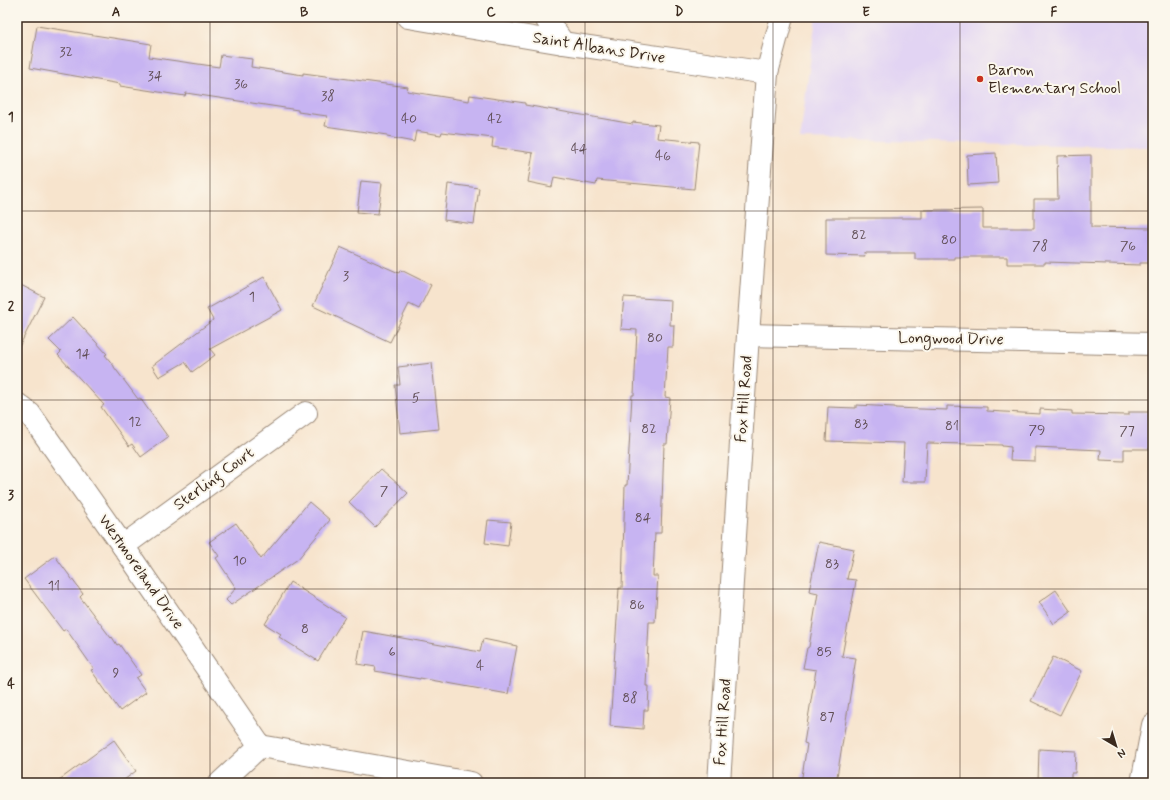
<svg xmlns="http://www.w3.org/2000/svg" width="1170" height="800" font-family="Mynerve,sans-serif">
<style>
.built{fill:#e2d4f3}
.building{fill:#c7b4f2}
.lines{fill:none;stroke-linecap:round;stroke-linejoin:round}
.minor-casing{stroke:#998776;stroke-width:24}
.major-casing{stroke:#998776;stroke-width:24}
.minor{stroke:#fff;stroke-width:22}
.major{stroke:#fff;stroke-width:22}
.grid{fill:none;stroke:#3b2a1e;stroke-width:1;stroke-opacity:0.55}
.poi-dot{fill:#c8321e;stroke:#fbf7ec;stroke-width:1.5}
.labels{text-anchor:middle;dominant-baseline:central;stroke-width:4;stroke-linejoin:round;paint-order:stroke}
.number-label{font-size:14px;fill:#5e4c53}
.street-label{font-size:16px;fill:#3b2a1e;stroke:#fbf7ec}
.poi-label{font-size:16px;fill:#3b2a1e;stroke:#fbf7ec;text-anchor:start}
.neatline{fill:none;stroke:#3b2a1e;stroke-width:1.5}
.grid-label{font-size:13px;text-anchor:middle;font-weight:bold;fill:#3b2a1e}
</style>
<rect width="100%" height="100%" fill="#fbf7ec"/>
<filter id="ink" filterUnits="userSpaceOnUse"><feTurbulence type="fractalNoise" baseFrequency=".025" numOctaves="2"/><feDisplacementMap in="SourceGraphic" scale="8" xChannelSelector="R" yChannelSelector="G"/><feConvolveMatrix kernelMatrix="1 2 1 2 8 2 1 2 1" color-interpolation-filters="sRGB"/></filter>
<filter id="wash" filterUnits="userSpaceOnUse"><feTurbulence type="fractalNoise" baseFrequency=".012" numOctaves="4" result="noise"/><feDisplacementMap in="SourceGraphic" scale="16" xChannelSelector="R" yChannelSelector="G"/><feGaussianBlur stdDeviation="0.9" result="paint"/><feColorMatrix in="noise" values="0 0 0 0 0 0 0 0 0 0 0 0 0 0 0 0 0 1.4 0 .05"/><feComposite in="paint" operator="in"/></filter>
<g filter="url(#wash)">
<rect width="100%" height="100%" fill="#f7e4cd"/>
<polygon class="built" points="816,17 1153,17 1153,147 800,139"/>
<g id="blocks">
<g class="building">
<polygon points="37,26 151,44 149,57 219,67 221,55 252,59 251,67 303,75 303,73 408,87 407,91 469,101 470,95 525,103 525,105 633,124 633,122 659,125 657,138 699,142 694,189 597,180 596,185 554,177 552,187 528,182 533,153 492,147 493,138 442,132 441,135 416,131 414,142 387,137 387,135 325,126 327,116 298,112 298,110 186,93 185,96 120,86 120,84 30,68"/>
<polygon points="996,153 998,183 968,185 967,155"/>
<polygon points="1091,155 1091,227 1153,228 1153,263 1140,263 1140,265 1045,262 1045,264 1007,264 1007,257 954,257 954,259 915,259 915,253 864,253 865,256 826,255 826,218 922,218 922,210 983,209 983,228 1034,228 1034,199 1058,199 1057,156"/>
<polygon points="361,181 382,183 378,214 357,212"/>
<polygon points="448,184 479,188 474,224 444,220"/>
<polygon points="340,247 399,273 400,270 403,271 431,285 419,309 409,304 390,342 313,306"/>
<polygon points="264,277 282,310 210,349 215,355 192,372 185,362 159,377 152,366 213,320 207,309"/>
<polygon points="17,283 44,297 17,351"/>
<polygon points="624,297 671,300 670,325 674,325 673,347 668,347 665,397 670,398 667,444 664,444 661,533 655,533 653,576 658,576 655,622 649,622 646,686 649,686 648,710 644,710 643,729 610,726 619,588 622,588 625,485 627,485 632,395 634,395 637,330 621,329"/>
<polygon points="73,317 107,354 105,355 114,366 114,367 138,399 140,398 168,437 141,457 132,444 129,446 101,407 104,405 58,355 61,352 49,340"/>
<polygon points="432,363 439,429 400,433 395,385 400,385 398,367"/>
<polygon points="856,405 895,407 895,408 947,410 947,406 987,407 987,411 1040,414 1040,409 1072,411 1072,414 1129,415 1129,412 1153,412 1153,449 1124,449 1124,461 1100,460 1101,450 1035,447 1035,461 1010,460 1011,447 1002,446 1002,445 927,443 925,482 902,482 904,443 826,441 828,407 856,408"/>
<polygon points="381,469 408,493 375,527 349,502"/>
<polygon points="309,502 330,520 298,559 231,605 226,600 236,588 216,558 219,556 209,542 236,523 261,559"/>
<polygon points="488,520 511,522 508,546 485,543"/>
<polygon points="819,542 854,549 847,579 856,580 855,587 842,656 856,658 836,783 801,783 807,744 804,743 816,670 803,668 807,648 809,647 818,593 809,591"/>
<polygon points="55,556 83,594 80,597 111,638 112,637 117,645 119,644 141,675 136,678 146,692 120,711 91,670 94,669 66,629 63,631 24,579"/>
<polygon points="290,582 345,617 318,661 279,637 281,634 265,624"/>
<polygon points="1056,590 1071,612 1054,624 1039,602"/>
<polygon points="363,631 480,652 483,639 517,646 508,694 420,678 420,679 375,671 376,667 357,664"/>
<polygon points="1053,657 1082,671 1060,715 1031,701"/>
<polygon points="114,740 136,771 120,783 55,783"/>
<polygon points="1039,749 1076,751 1075,773 1071,773 1071,783 1038,783"/>
</g>
</g>
</g>
<g filter="url(#ink)">
<use href="#blocks" fill-opacity="0" stroke="#998776" stroke-width="1"/>
<g class="lines">
<g class="minor-casing">
<g id="minor">
<polyline points="408,17 563,43 767,73"/>
<polyline points="545,17 563,43"/>
<polyline points="748,335 1153,344"/>
<polyline points="17,404 30,414 123,546 260,746"/>
<polyline points="123,546 306,413"/>
<polyline points="260,746 471,783"/>
<polyline points="220,783 260,746"/>
<polyline points="1142,783 1153,725"/>
</g>
</g>
<g class="major-casing">
<polyline id="major" points="719,783 748,335 767,73 782,17"/>
</g>
<use href="#minor" class="minor"/>
<use href="#major" class="major"/>
</g>
</g>
<path class="grid" d="M210,17V783M397,17V783M585,17V783M773,17V783M960,17V783M17,211H1153M17,400H1153M17,589H1153"/>
<circle class="poi-dot" cx="980" cy="79" r="4"/>
<g class="labels">
<g class="number-label">
<text x="66" y="52">32</text>
<text x="155" y="76">34</text>
<text x="241" y="84">36</text>
<text x="328" y="96">38</text>
<text x="409" y="119">40</text>
<text x="495" y="119">42</text>
<text x="579" y="149">44</text>
<text x="663" y="156">46</text>
<text x="859" y="235">82</text>
<text x="949" y="240">80</text>
<text x="1040" y="246">78</text>
<text x="1128" y="246">76</text>
<text x="346" y="276">3</text>
<text x="252" y="297">1</text>
<text x="655" y="338">80</text>
<text x="83" y="354">14</text>
<text x="416" y="398">5</text>
<text x="135" y="422">12</text>
<text x="861" y="424">83</text>
<text x="952" y="426">81</text>
<text x="649" y="429">82</text>
<text x="1037" y="430">79</text>
<text x="1127" y="431">77</text>
<text x="384" y="491">7</text>
<text x="643" y="518">84</text>
<text x="240" y="561">10</text>
<text x="832" y="564">83</text>
<text x="54" y="586">11</text>
<text x="637" y="605">86</text>
<text x="305" y="629">8</text>
<text x="392" y="652">6</text>
<text x="824" y="652">85</text>
<text x="480" y="666">4</text>
<text x="116" y="673">9</text>
<text x="630" y="698">88</text>
<text x="827" y="717">87</text>
</g>
<g class="street-label">
<text transform="translate(599 48) rotate(9)">Saint Albans Drive</text>
<text transform="translate(951 339) rotate(1)">Longwood Drive</text>
<text transform="translate(744 399) rotate(-86)">Fox Hill Road</text>
<text transform="translate(214 479) rotate(-36)">Sterling Court</text>
<text transform="translate(141 572) rotate(55)">Westmoreland Drive</text>
<text transform="translate(723 722) rotate(-86)">Fox Hill Road</text>
</g>
<g class="poi-label">
<text x="988" y="70">Barron<tspan x="988" dy="18">Elementary School</tspan></text>
</g>
</g>
<rect width="1170" height="800" fill="none" stroke="#fbf7ec" stroke-width="44"/>
<g transform="translate(1116 746) rotate(142)" stroke="#fbf7ec" stroke-width="3" paint-order="stroke">
<path d="M0-3L7 15L0 10L-7 15Z" fill="#3b2a1e"/>
<text y="-6" font-size="11" font-weight="bold" text-anchor="middle" fill="#3b2a1e">N</text>
</g>
<rect x="22" y="22" width="1126" height="756" class="neatline"/>
<g class="grid-label">
<text x="116" y="16">A</text>
<text x="304" y="16">B</text>
<text x="491" y="16">C</text>
<text x="679" y="16">D</text>
<text x="866" y="16">E</text>
<text x="1054" y="16">F</text>
<text x="11" y="121">1</text>
<text x="11" y="310">2</text>
<text x="11" y="499">3</text>
<text x="11" y="688">4</text>
</g>
</svg>
